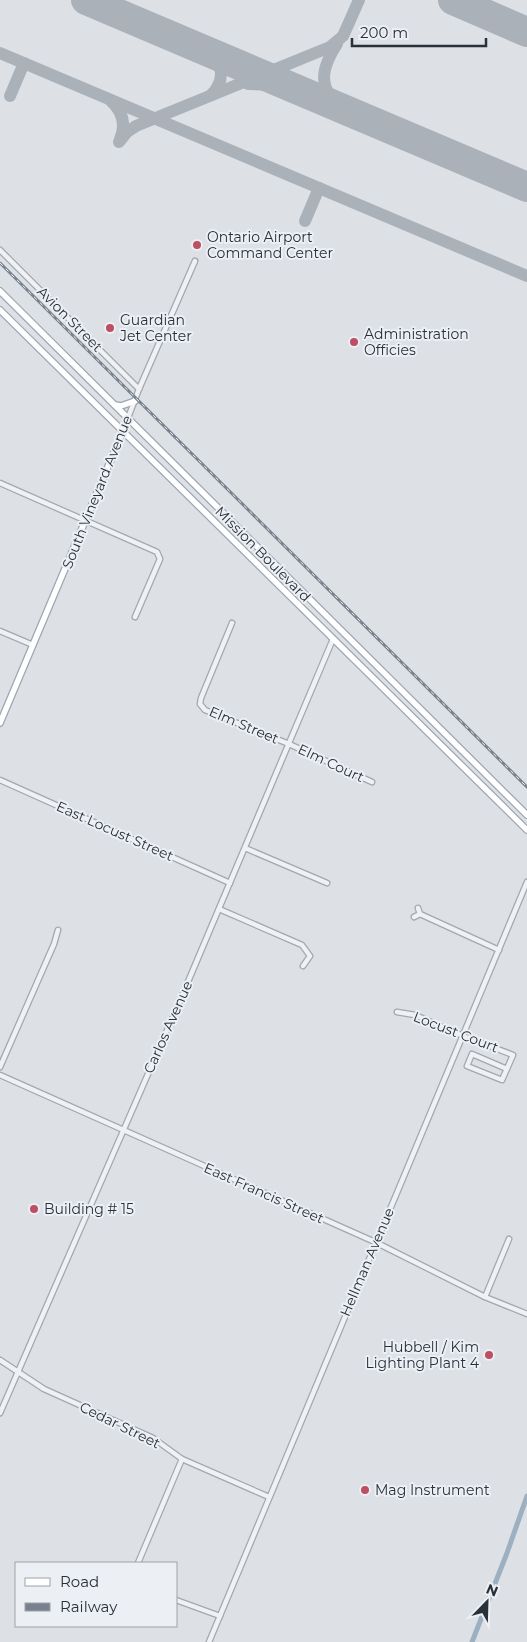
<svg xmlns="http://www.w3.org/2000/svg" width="527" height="1642" font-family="Montserrat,sans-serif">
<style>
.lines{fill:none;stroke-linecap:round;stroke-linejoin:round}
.canal{stroke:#9cb0c2;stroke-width:5}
.taxiway{stroke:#aab1b9;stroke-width:12}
.runway{stroke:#aab1b9;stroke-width:30}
.minor-casing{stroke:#a3a8ae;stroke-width:7}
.major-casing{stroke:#9ea6b0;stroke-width:8}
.minor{stroke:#eff1f4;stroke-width:4.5}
.major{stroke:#fff;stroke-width:5.5}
.rail-casing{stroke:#78818d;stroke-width:3}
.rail{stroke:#eceff3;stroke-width:1;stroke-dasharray:4;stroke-linecap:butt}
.poi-dot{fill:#be4e64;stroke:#eceff3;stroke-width:2}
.labels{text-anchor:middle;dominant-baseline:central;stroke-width:4;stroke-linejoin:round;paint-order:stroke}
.poi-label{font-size:14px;fill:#28303a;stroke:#eceff3;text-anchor:start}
.street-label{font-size:14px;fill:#28303a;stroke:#eceff3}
</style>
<rect width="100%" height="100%" fill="#dde1e5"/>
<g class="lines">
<polyline class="canal" points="472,1642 507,1553 527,1496"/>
<g class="taxiway">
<path d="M337,44C320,70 317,90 345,110"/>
<polyline points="0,53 527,276"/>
<path d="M210,53C225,65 224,82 211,95"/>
<polyline points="248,84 276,85 297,90"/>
<polyline points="10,96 24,63"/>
<path d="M111,101C123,112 126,125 120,139"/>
<polyline points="119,142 127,132 136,126 330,47 343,36 359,0"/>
<polyline points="305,221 319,188"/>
</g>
<g class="runway">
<polyline points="86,0 527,187"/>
<polyline points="453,0 527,32"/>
</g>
<g class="minor-casing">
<g id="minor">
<polyline points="0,250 139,389"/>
<polyline points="123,431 139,389 195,261"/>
<polyline points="0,483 157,552 160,559 135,617"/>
<polyline points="232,623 201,698 200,704 205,710 289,744 372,782"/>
<polyline points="0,631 33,645"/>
<polyline points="0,780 230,883"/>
<polyline points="245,848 327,883"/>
<polyline points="219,909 302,945 310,956 303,966"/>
<polyline points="420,914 499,950"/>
<polyline points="414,917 420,914 418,908"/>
<polyline points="397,1012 415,1015 463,1036 513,1055 502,1080 467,1066 472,1054 507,1069"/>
<polyline points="0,1067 54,944 58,930"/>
<polyline points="0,1075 375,1242 485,1297 527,1314"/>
<polyline points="485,1297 509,1239"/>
<polyline points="0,1360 44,1389 153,1438 182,1459 269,1497"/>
<polyline points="0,1413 179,1003 333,639"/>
<polyline points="138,1563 182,1459"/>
<polyline points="176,1600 220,1616"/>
<polyline points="209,1642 527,882"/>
</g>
</g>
<g class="major-casing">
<g id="major">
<polyline points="0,291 527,815"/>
<polyline points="0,310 527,830"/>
<polyline points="115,405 121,406 135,401"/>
<polyline points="0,723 123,431"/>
</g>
</g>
<use href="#minor" class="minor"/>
<use href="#major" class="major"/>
<g class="rail-casing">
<polyline id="rail" points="0,263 527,787"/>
</g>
<use href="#rail" class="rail"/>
</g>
<g class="poi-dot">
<circle cx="197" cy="245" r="5"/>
<circle cx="110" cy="328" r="5"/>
<circle cx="354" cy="342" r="5"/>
<circle cx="34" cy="1209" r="5"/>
<circle cx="489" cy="1355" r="5"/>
<circle cx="365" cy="1490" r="5"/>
</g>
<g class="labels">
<g class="poi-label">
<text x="207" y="237">Ontario Airport<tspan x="207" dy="16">Command Center</tspan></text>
<text x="120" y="320">Guardian<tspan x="120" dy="16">Jet Center</tspan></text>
<text x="364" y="334">Administration<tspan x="364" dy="16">Officies</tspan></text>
<text x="44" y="1209">Building # 15</text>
<text x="479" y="1347" text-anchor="end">Hubbell / Kim<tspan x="479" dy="16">Lighting Plant 4</tspan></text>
<text x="375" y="1490">Mag Instrument</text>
</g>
<g class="street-label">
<text transform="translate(70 319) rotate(45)">Avion Street</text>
<text transform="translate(97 492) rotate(-68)">South Vineyard Avenue</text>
<text transform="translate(263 554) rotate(45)">Mission Boulevard</text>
<text transform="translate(244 725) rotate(23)">Elm Street</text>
<text transform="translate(331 763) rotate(25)">Elm Court</text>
<text transform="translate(115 831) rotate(24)">East Locust Street</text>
<text transform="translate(168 1027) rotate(-66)">Carlos Avenue</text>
<text transform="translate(456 1032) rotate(21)">Locust Court</text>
<text transform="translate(264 1193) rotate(24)">East Francis Street</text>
<text transform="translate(367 1262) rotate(-67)">Hellman Avenue</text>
<text transform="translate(120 1425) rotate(26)">Cedar Street</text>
</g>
</g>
<rect x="15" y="1562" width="162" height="65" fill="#eceff3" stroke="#9ea3a9"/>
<rect x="25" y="1578" width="25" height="8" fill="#ffffff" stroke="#9ea3a9"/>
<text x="60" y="1587" font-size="15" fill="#28303a">Road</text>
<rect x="25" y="1603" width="25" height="8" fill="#78818d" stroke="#9ea3a9"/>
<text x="60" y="1612" font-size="15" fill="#28303a">Railway</text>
<g transform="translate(487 1602) rotate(23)" stroke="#eceff3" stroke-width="4" paint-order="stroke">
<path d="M0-4L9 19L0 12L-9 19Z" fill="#28303a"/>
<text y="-8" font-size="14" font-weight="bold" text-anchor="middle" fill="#28303a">N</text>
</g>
<path d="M352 38v8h134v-8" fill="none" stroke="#28303a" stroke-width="2.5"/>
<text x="360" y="38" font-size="15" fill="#28303a" stroke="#eceff3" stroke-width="4" paint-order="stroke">200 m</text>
</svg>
